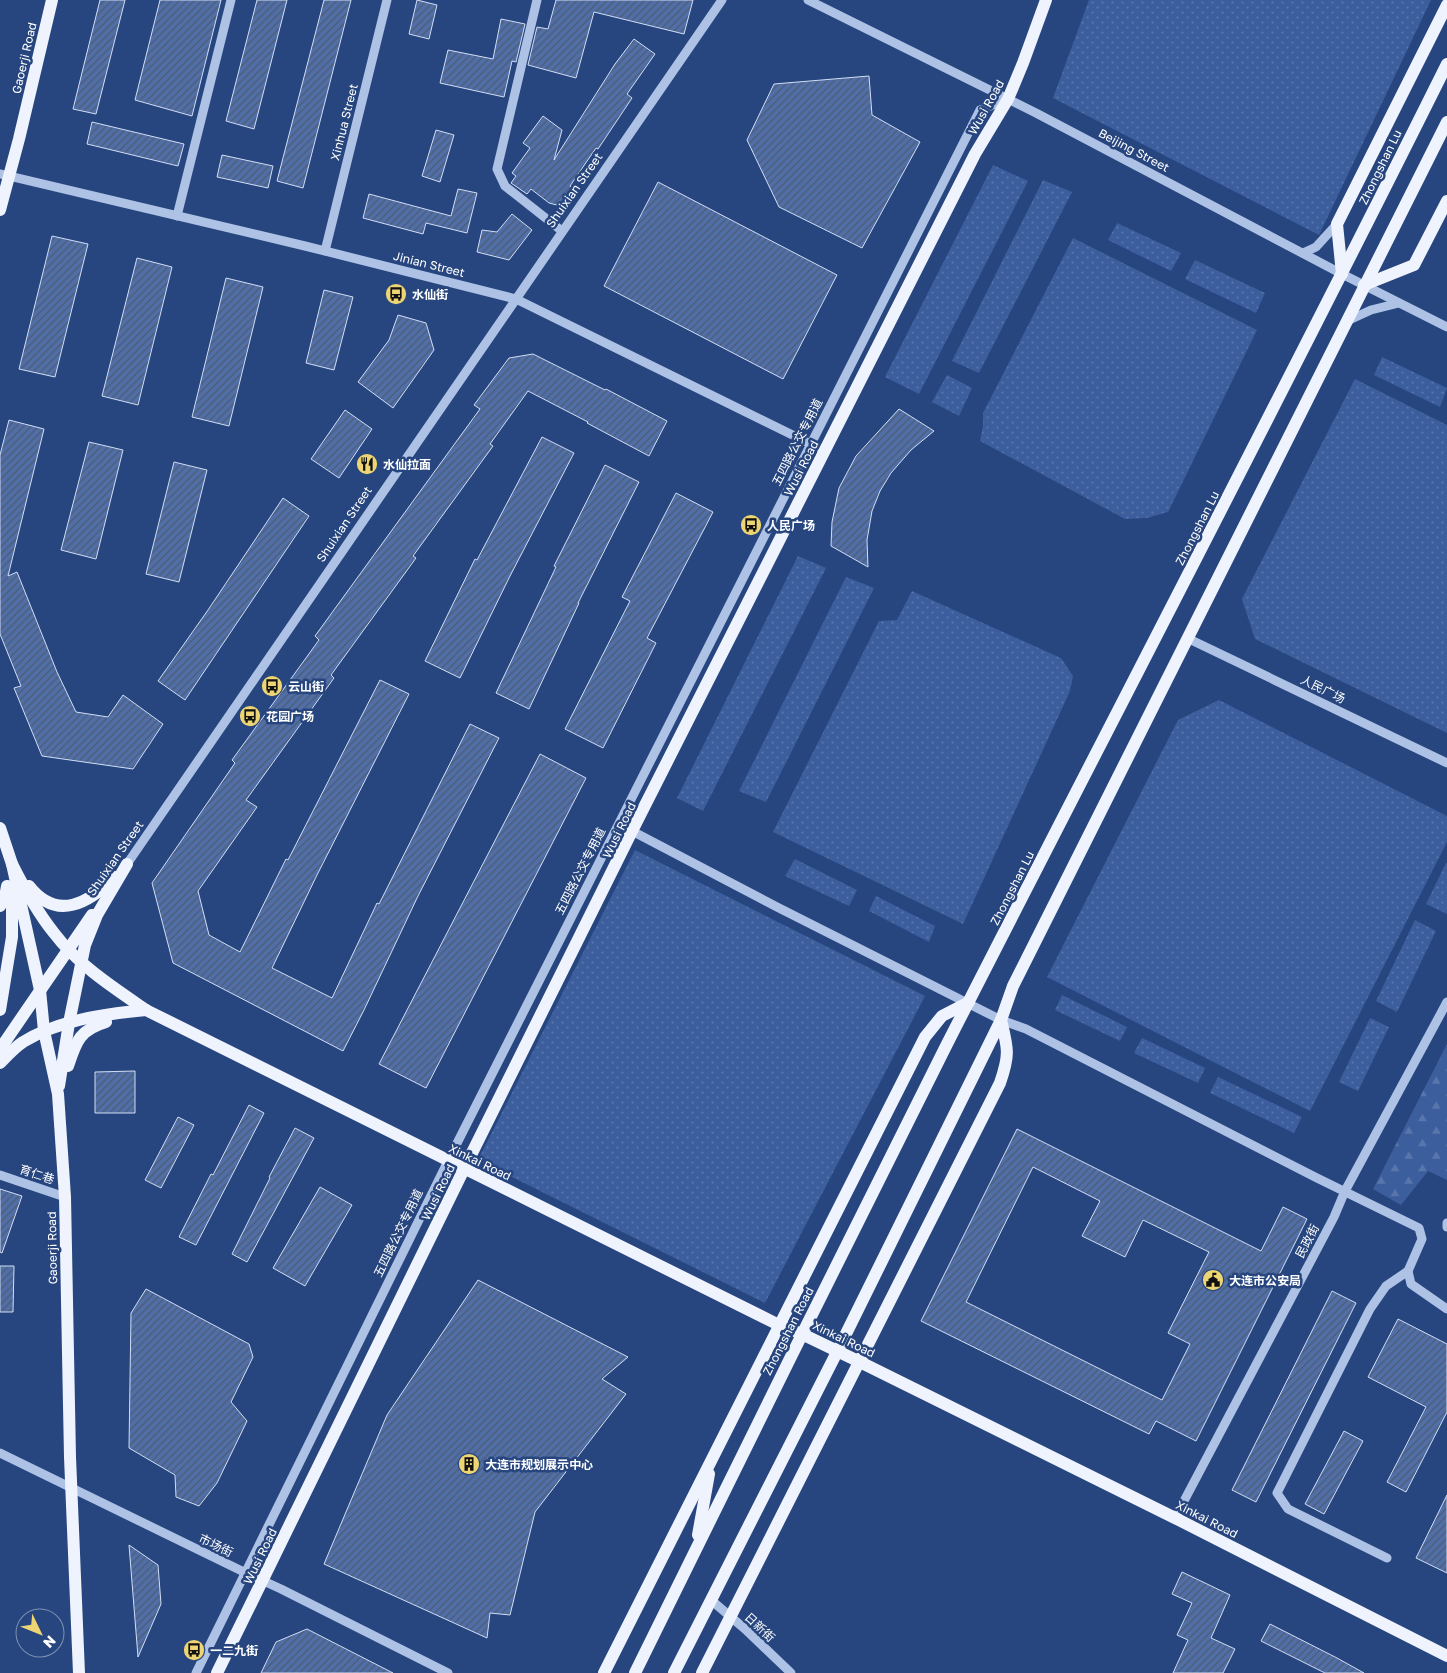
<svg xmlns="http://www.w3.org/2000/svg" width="1447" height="1673" font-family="'Golos Text','Noto Sans SC',sans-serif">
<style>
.grass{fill:url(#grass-dots)}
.forest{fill:url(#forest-firs)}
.building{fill:url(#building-hatch);stroke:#d1def5;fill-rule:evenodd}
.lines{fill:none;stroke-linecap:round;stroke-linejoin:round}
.minor{stroke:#aec2e5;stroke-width:9}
.major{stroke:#eff3fd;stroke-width:12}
.labels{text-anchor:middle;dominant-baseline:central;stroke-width:5;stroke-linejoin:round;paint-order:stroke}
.street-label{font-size:12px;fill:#fff;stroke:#27467f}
.poi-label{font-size:12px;font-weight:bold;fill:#fff;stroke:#27467f;text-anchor:start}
</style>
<defs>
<pattern id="grass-dots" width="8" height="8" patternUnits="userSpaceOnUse" patternTransform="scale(1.25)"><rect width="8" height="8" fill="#3c5e9d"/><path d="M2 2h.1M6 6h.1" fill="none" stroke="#5976ac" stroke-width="1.8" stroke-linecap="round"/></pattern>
<pattern id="forest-firs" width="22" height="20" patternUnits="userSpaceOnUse" patternTransform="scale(1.25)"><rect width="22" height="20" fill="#3c5e9d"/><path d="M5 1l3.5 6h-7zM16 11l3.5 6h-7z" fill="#5976ac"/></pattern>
<pattern id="building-hatch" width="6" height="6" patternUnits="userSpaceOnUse" patternTransform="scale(1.25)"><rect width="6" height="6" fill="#506fa8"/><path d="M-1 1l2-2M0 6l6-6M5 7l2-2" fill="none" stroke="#4e5a71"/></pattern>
</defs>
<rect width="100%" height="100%" fill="#27467f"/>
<g class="grass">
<polygon points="1089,0 1431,0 1319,235 1053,98"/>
<polygon points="993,165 1028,181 919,394 885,377"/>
<polygon points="1043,180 1072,192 979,373 952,361"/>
<polygon points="1117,223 1181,253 1171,271 1108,240"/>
<polygon points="1073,238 1257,330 1168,512 1147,518 1125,519 980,441 983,426 983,413"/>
<polygon points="1195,260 1265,293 1256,313 1185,279"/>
<polygon points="1382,357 1447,388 1440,407 1374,375"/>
<polygon points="947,375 972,388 959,416 932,402"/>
<polygon points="1355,379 1447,425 1447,733 1255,639 1242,599"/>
<polygon points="798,556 826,568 703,811 677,798"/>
<polygon points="846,577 874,588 766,802 739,791"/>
<polygon points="912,591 1061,658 1073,676 1070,691 963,924 773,832 879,621 897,620"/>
<polygon points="1219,700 1447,816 1447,842 1310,1111 1047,977 1178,720"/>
<polygon points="635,850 925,996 765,1303 478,1160"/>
<polygon points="795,859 857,890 849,906 785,876"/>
<polygon points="1446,863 1447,863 1447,914 1426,904"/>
<polygon points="876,896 935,926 929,942 869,911"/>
<polygon points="1415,920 1436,931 1397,1012 1376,1001"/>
<polygon points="1062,995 1127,1027 1120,1041 1055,1010"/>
<polygon points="1370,1018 1389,1027 1358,1091 1339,1082"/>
<polygon points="1142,1038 1205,1068 1198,1083 1134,1053"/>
<polygon points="1218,1077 1302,1117 1294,1133 1210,1093"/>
</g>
<polygon class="forest" points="1447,1044 1447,1180 1428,1171 1401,1205 1373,1189"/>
<g class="building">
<polygon points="100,0 125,0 96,114 73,109"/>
<polygon points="160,0 221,0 192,116 135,100"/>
<polygon points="257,0 287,0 254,129 226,121"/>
<polygon points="324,0 351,0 303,188 277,181"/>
<polygon points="417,0 437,5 429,39 409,34"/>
<polygon points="556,0 693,0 684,34 594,12 576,78 528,65 537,27 548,29"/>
<polygon points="501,19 525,24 516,62 512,61 504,97 440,83 448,50 493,59"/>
<polygon points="634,39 655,54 627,94 632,98 598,149 596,148 570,186 573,191 567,199 557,205 549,203 531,189 527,194 511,183 516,176 512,173 530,148 523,143 543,116 562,130 554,160 615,64"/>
<polygon points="869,76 872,115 920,142 862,248 779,207 747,140 774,84"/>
<polygon points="92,122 184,144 178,166 87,144"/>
<polygon points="436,130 454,135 440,182 422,176"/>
<polygon points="222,155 273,166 268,188 217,177"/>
<polygon points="658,182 837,275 783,379 604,286"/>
<polygon points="458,189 477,193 467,233 426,223 423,234 363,218 369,194 451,216"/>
<polygon points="512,214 532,230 509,260 477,252 482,230 497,232"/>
<polygon points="52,236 88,244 55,377 19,369"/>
<polygon points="137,258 172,267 138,405 102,396"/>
<polygon points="226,278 263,287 229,426 192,417"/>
<polygon points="324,290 353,297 334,370 306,363"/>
<polygon points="398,315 426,323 434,350 393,408 358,382 389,340"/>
<polygon points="533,354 605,390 606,389 667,421 649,456 587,423 588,422 528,391 490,444 493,446 413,556 416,558 331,675 334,678 246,800 257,807 198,891 209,935 240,952 286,859 288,860 380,680 409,694 317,875 272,968 332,998 377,903 379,904 470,724 499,738 418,896 364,1010 343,1051 173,963 152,883 235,763 232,760 319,640 315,636 480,409 474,405 509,358"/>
<polygon points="899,409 934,431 911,450 891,473 880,491 872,511 867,540 868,567 831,546 832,522 839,488 856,456"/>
<polygon points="345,410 372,429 339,478 311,459"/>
<polygon points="9,420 44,429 8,576 17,572 57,672 76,712 108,717 123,695 163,724 133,769 42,756 14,688 21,686 0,634 0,455"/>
<polygon points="542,437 574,453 510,576 460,678 425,661 475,559 477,560"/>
<polygon points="89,442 123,450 96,559 61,550"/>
<polygon points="174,462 207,470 179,582 146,574"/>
<polygon points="605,465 639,482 578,603 579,603 529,709 496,693 556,567 554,566"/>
<polygon points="676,493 713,512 647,638 656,643 603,748 565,729 630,601 622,597"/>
<polygon points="283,498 309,516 185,700 158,681 208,610"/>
<polygon points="540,754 586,778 426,1088 379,1064"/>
<polygon points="135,1071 135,1113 95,1113 95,1072"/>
<polygon points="249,1105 264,1113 196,1245 179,1237 211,1174 213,1175"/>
<polygon points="178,1117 194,1125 161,1188 145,1180"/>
<polygon points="295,1128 314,1138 247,1262 232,1254 270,1178 269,1177"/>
<path d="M1017,1129L1261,1251L1283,1207L1307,1219L1196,1441L1156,1421L1149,1434L921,1321ZM1033,1167L1100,1201L1082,1236L1125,1257L1143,1220L1209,1252L1168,1333L1190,1344L1162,1400L966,1302Z"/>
<polygon points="320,1187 352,1205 305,1286 273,1268"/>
<polygon points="0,1189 22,1196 2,1253 0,1252"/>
<polygon points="0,1266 14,1266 13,1312 0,1312"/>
<polygon points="478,1280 628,1357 602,1379 626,1394 535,1512 510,1615 490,1613 487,1638 324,1564 387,1415"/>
<polygon points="146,1289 249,1344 253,1357 231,1402 247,1421 217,1483 199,1506 176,1497 175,1475 129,1448 131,1313"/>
<polygon points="1332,1291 1356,1303 1256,1502 1232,1490"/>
<polygon points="1398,1319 1447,1344 1447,1412 1406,1492 1387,1482 1426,1407 1368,1377"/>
<polygon points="1344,1431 1363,1441 1324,1514 1305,1504"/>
<polygon points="1447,1495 1447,1573 1416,1558"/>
<polygon points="129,1545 158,1565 161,1604 138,1657"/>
<polygon points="1182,1572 1230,1595 1211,1638 1235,1649 1223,1673 1173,1673 1188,1640 1177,1635 1192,1603 1172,1594"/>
<polygon points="1270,1624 1337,1658 1364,1673 1325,1673 1261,1641"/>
<polygon points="307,1629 393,1673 261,1673 276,1642"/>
</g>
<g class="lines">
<g class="minor">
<polyline points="537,0 497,169 505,186 562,231"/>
<polyline points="808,0 1036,113 1342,274 1447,327"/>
<polyline points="0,174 305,246 516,299 825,451"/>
<polyline points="177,216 231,0"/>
<polyline points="325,251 387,0"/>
<polyline points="1303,253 1316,247 1337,224"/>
<polyline points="1347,321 1371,310 1399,303"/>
<polyline points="1187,638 1447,763"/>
<polyline points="632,831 777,907 1001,1020 1026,1029 1317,1178 1419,1228 1422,1239 1408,1271 1411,1284 1447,1309"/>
<polyline points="127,864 722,0"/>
<polyline points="0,1175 65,1197"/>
<polyline points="1447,1223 1447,1227"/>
<polyline points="0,1453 246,1573 281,1589 448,1673"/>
<polyline points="1175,1518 1334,1217 1345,1191 1447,1002"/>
<polyline points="1387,1558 1288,1509 1277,1493 1370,1309 1386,1286 1408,1271"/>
<polyline points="711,1600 745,1629 791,1673"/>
<polyline points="196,1673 448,1161 980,110 1008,99"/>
</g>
<g class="major">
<polyline points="0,210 19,139 52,0"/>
<polyline points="1342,274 1337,224 1447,5"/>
<polyline points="1364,285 1414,265 1447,201"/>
<polyline points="0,828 12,864 40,990 44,1031 58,1094 65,1197 70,1457 79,1673"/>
<path d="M12,864C24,888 37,912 54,933C78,965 114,988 146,1010L779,1325L802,1334L860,1362L1175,1518L1447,1656"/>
<path d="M29,886C57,922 89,903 115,877"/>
<polyline points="0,906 5,897 7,886"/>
<polyline points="0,1010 12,937 12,886"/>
<polyline points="0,1049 92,915"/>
<path d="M0,1063C7,1056 14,1048 23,1042C59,1020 104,1014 146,1010"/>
<path d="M68,1066C76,1042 79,1030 106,1022"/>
<polyline points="59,1086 69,1023 85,945 97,915 127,864"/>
<polyline points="698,1535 709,1474"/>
<polyline points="217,1673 464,1169 632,831 975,154 1008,99 1023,63 1046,0"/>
<polyline points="604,1673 925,1037 942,1016 969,1002"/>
<path d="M635,1673C738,1464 840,1256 945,1048C1112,720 1283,394 1447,64"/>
<polyline points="674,1673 837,1352 1001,1020 1013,986 1447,122"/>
<path d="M702,1673L1000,1083C1010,1054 1008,1049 1001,1020"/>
</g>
</g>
<defs>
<g id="bus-disc" transform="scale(1.125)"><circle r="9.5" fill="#edd574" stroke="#27467f"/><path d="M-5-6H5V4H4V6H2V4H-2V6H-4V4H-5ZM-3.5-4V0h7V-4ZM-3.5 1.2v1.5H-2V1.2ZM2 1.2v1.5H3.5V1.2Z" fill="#111"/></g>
<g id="restaurant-disc" transform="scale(1.125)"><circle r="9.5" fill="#edd574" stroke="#27467f"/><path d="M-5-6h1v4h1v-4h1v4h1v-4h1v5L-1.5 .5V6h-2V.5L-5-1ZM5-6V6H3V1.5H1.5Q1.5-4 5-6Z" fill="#111"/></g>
<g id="civic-disc" transform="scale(1.125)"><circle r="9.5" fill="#edd574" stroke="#27467f"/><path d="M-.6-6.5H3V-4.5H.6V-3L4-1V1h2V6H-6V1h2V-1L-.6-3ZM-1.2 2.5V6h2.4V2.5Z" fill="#111"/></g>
<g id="building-disc" transform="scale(1.125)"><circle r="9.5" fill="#edd574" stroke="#27467f"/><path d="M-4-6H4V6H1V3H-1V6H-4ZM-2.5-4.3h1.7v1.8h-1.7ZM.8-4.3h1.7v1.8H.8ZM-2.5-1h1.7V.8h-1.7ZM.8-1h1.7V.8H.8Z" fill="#111"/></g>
</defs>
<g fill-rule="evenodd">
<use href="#bus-disc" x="396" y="294"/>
<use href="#restaurant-disc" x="367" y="464"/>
<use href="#bus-disc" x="751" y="525"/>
<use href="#bus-disc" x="272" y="686"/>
<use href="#bus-disc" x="250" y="716"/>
<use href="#civic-disc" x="1213" y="1280"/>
<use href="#building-disc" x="469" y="1464"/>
<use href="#bus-disc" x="194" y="1650"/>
</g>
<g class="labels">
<g class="street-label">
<text transform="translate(24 58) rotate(-77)">Gaoerji Road</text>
<text transform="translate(986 107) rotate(-61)">Wusi Road</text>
<text transform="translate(344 122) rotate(-76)">Xinhua Street</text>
<text transform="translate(1134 150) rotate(28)">Beijing Street</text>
<text transform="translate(1380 167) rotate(-64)">Zhongshan Lu</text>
<text transform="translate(574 190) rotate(-55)">Shuixian Street</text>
<text transform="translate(429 264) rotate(14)">Jinian Street</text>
<text transform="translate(797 442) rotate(-63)">五四路公交专用道</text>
<text transform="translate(801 468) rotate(-63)">Wusi Road</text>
<text transform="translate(344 524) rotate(-56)">Shuixian Street</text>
<text transform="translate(1197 528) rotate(-63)">Zhongshan Lu</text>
<text transform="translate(1323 689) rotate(26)">人民广场</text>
<text transform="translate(619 830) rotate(-64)">Wusi Road</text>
<text transform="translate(115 858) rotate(-55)">Shuixian Street</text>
<text transform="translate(580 871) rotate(-63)">五四路公交专用道</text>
<text transform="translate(1012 888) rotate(-63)">Zhongshan Lu</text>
<text transform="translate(480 1162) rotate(26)">Xinkai Road</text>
<text transform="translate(37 1174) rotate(18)">育仁巷</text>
<text transform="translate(438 1192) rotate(-64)">Wusi Road</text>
<text transform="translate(398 1233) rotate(-64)">五四路公交专用道</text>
<text transform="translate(1307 1241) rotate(-62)">民政街</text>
<text transform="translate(52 1248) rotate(-91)">Gaoerji Road</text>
<text transform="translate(788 1331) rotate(-63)">Zhongshan Road</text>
<text transform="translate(844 1339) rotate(26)">Xinkai Road</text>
<text transform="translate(1207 1519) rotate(27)">Xinkai Road</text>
<text transform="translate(216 1545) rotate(26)">市场街</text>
<text transform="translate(260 1556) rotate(-64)">Wusi Road</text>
<text transform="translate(760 1627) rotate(43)">日新街</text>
</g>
<g class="poi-label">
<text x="412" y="294">水仙街</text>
<text x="383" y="464">水仙拉面</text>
<text x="767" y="525">人民广场</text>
<text x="288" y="686">云山街</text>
<text x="266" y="716">花园广场</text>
<text x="1229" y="1280">大连市公安局</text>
<text x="485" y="1464">大连市规划展示中心</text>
<text x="210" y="1650">一二九街</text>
</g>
</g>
<g transform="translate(40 1633) rotate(133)"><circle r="24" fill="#27467f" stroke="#7d90b2"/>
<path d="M0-4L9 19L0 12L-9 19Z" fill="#edd574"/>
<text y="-8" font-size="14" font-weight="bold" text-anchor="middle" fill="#ffffff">N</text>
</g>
</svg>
